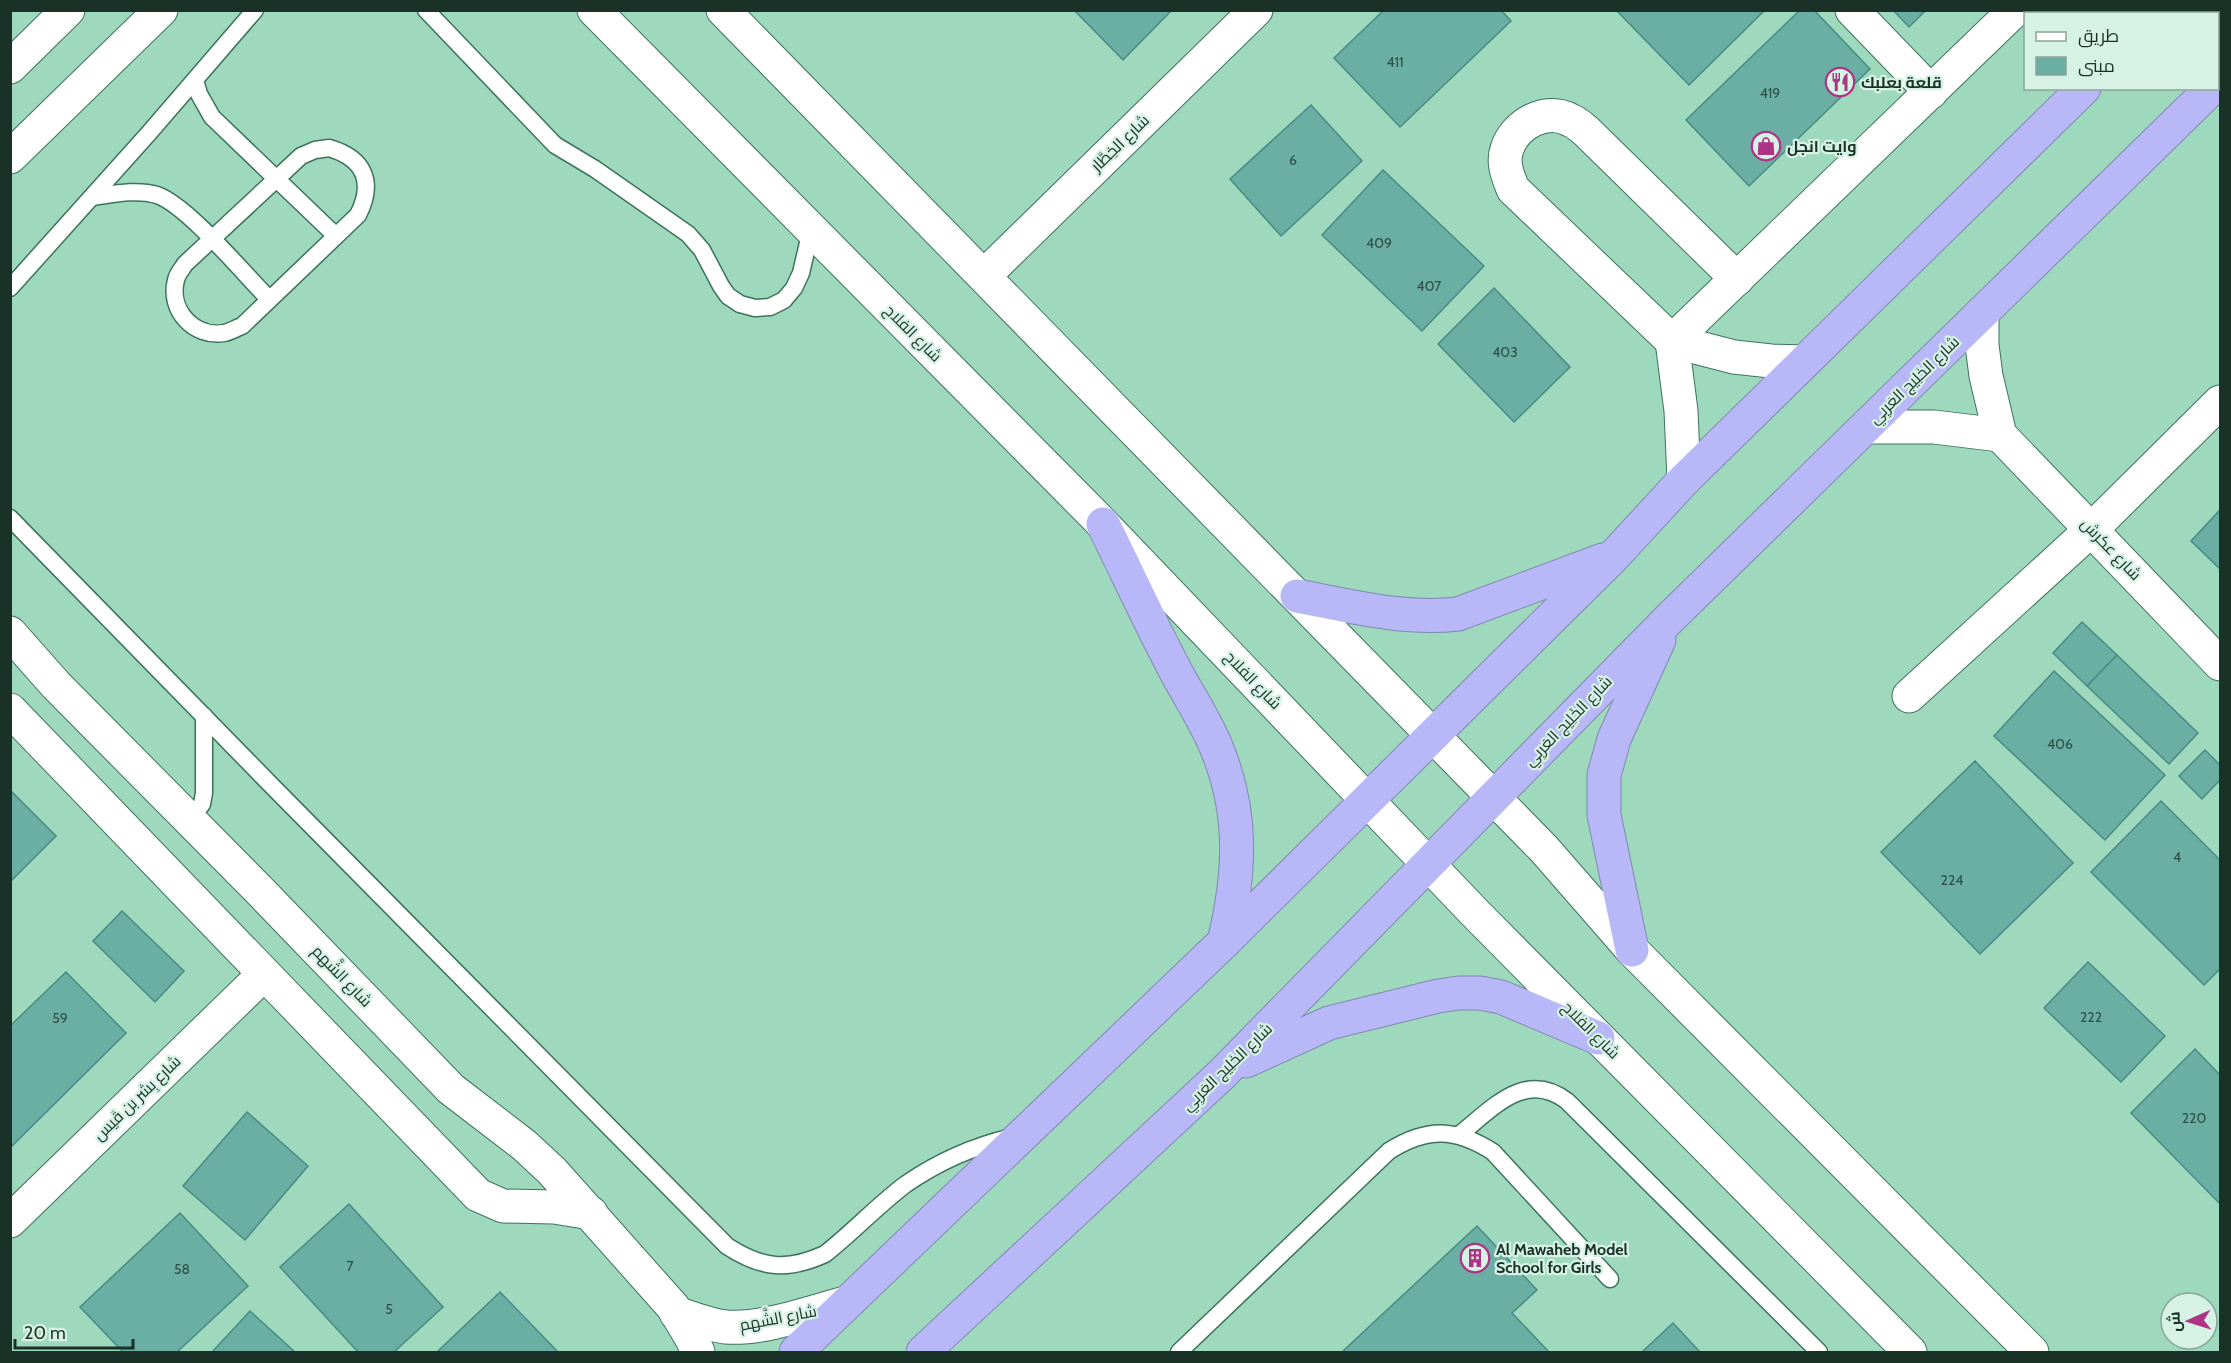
<svg xmlns="http://www.w3.org/2000/svg" width="2231" height="1363" font-family="Cabin,Cairo,sans-serif">
<style>
.building{fill:#6aaea4;stroke:#478b82;stroke-width:1.5}
.lines{fill:none;stroke-linecap:round;stroke-linejoin:round}
.lane-casing{stroke:#3c745c;stroke-width:19}
.street-casing{stroke:#3c745c;stroke-width:35}
.secondary-casing{stroke:#3c745c;stroke-width:35}
.highway-casing{stroke:#8189b0;stroke-width:35}
.lane{stroke:#fff;stroke-width:16}
.street{stroke:#fff;stroke-width:33}
.secondary{stroke:#fff;stroke-width:33}
.highway{stroke:#b8b8f9;stroke-width:33}
.labels{text-anchor:middle;dominant-baseline:central;stroke-width:4.5;stroke-linejoin:round;paint-order:stroke}
.number-label{font-size:14px;fill:#2e5046}
.poi-label{font-size:16px;font-weight:bold;fill:#1a3127;stroke:#d5f2e4;text-anchor:start}
.street-label{font-size:16px;fill:#1a3127;stroke:#d5f2e4}
</style>
<rect width="100%" height="100%" fill="#9ed8bd"/>
<g class="building">
<polygon points="1074,10 1172,10 1123,60"/>
<polygon points="1384,10 1501,10 1511,21 1400,127 1334,58"/>
<polygon points="1616,10 1765,10 1689,85"/>
<polygon points="1800,10 1814,10 1870,69 1749,186 1686,120"/>
<polygon points="1893,10 1926,10 1909,27"/>
<polygon points="1311,105 1362,161 1281,236 1230,179"/>
<polygon points="1383,170 1484,266 1422,331 1322,235"/>
<polygon points="1494,288 1570,367 1514,422 1438,344"/>
<polygon points="2220,510 2220,569 2191,541"/>
<polygon points="2082,622 2117,655 2087,686 2053,653"/>
<polygon points="2117,655 2198,733 2169,764 2087,686"/>
<polygon points="2054,671 2165,775 2105,840 1994,736"/>
<polygon points="2205,750 2220,765 2220,780 2202,799 2179,776"/>
<polygon points="1975,761 2073,863 1980,954 1881,852"/>
<polygon points="10,790 56,836 10,882"/>
<polygon points="2161,801 2220,860 2220,969 2204,985 2091,872"/>
<polygon points="122,911 184,971 155,1002 93,941"/>
<polygon points="2088,962 2165,1036 2121,1082 2044,1008"/>
<polygon points="66,972 126,1033 10,1148 10,1026"/>
<polygon points="2195,1049 2220,1075 2220,1204 2131,1113"/>
<polygon points="247,1112 308,1166 245,1240 183,1186"/>
<polygon points="349,1204 443,1307 394,1352 358,1352 280,1267"/>
<polygon points="180,1213 248,1286 177,1352 123,1352 80,1307"/>
<polygon points="1477,1226 1537,1290 1512,1313 1549,1352 1342,1352"/>
<polygon points="500,1292 558,1352 437,1352"/>
<polygon points="250,1311 295,1352 212,1352"/>
<polygon points="1673,1323 1700,1352 1642,1352"/>
</g>
<g class="lines">
<g class="lane-casing">
<g id="lane">
<polyline points="426,10 555,145 595,169 688,234 702,250 721,286 728,296 740,304 755,308 770,307 784,300 794,288 801,273 811,230"/>
<polyline points="195,80 199,94 212,117 336,236"/>
<path d="M329,148C364,158 375,182 358,215L242,326C236,328 230,332 224,333C194,338 168,310 176,280C177,274 182,269 185,264L301,156L315,150Z"/>
<path d="M93,197C114,194 137,189 157,195C187,205 245,275 269,299"/>
<polyline points="10,288 149,133 255,10"/>
<path d="M10,518L274,788L727,1246C762,1269 788,1271 825,1254C853,1232 878,1205 906,1184C938,1162 974,1146 1012,1137"/>
<polyline points="190,820 202,804 204,793 204,716"/>
<path d="M1459,1135C1492,1109 1525,1069 1567,1101L1819,1352"/>
<path d="M1179,1352L1389,1151C1427,1127 1456,1128 1493,1152L1610,1279"/>
</g>
</g>
<g class="street-casing">
<g id="street">
<polyline points="1852,10 1931,92"/>
<polyline points="984,276 1256,10"/>
<path d="M1737,279L1586,131C1581,127 1576,122 1570,120C1546,107 1515,124 1507,149C1502,163 1508,176 1513,189L1672,341L1734,357L1771,361L1804,362"/>
<polyline points="1982,313 1982,345 1986,376 2000,435 2220,664"/>
<polyline points="1672,341 2015,10"/>
<polyline points="1672,341 1681,411 1684,480"/>
<polyline points="1866,427 1934,427 2000,435"/>
<polyline points="10,633 56,685 263,894 451,1089 524,1145 552,1171 673,1307 692,1339 698,1352"/>
<polyline points="1909,696 2092,529 2220,402"/>
<polyline points="10,710 478,1195 503,1206 554,1207 591,1213"/>
<polyline points="10,1221 264,974"/>
<path d="M676,1313C692,1318 709,1325 726,1327C763,1330 810,1312 846,1303"/>
</g>
</g>
<g class="secondary-casing">
<g id="secondary">
<polyline points="594,10 1103,524 1476,914 1910,1352"/>
<polyline points="723,10 1544,849 1632,950 2032,1352"/>
<polyline points="10,67 68,10"/>
<polyline points="10,157 161,10"/>
</g>
</g>
<g class="highway-casing">
<g id="highway">
<polyline points="2160,14 2163,10"/>
<path d="M1103,524C1127,572 1149,621 1174,668C1188,695 1206,721 1217,749C1244,815 1240,875 1224,942"/>
<path d="M1297,596C1350,606 1403,620 1458,614L1603,560"/>
<polyline points="1632,950 1604,815 1604,775 1614,739 1659,640"/>
<polyline points="1246,1061 1329,1023 1438,996 1459,993 1480,993 1501,997 1598,1038"/>
<polyline points="796,1352 1224,942 1613,557 1684,480 2084,88"/>
<polyline points="923,1352 1221,1075 1669,619 2212,88"/>
</g>
</g>
<use href="#lane" class="lane"/>
<use href="#street" class="street"/>
<use href="#secondary" class="secondary"/>
<use href="#highway" class="highway"/>
</g>
<defs>
<g id="restaurant-ring" transform="scale(1.5)"><circle r="9.5" fill="#d5f2e4" stroke="#af3385" stroke-width="1.5"/><path d="M-5-6h1v4h1v-4h1v4h1v-4h1v5L-1.5 .5V6h-2V.5L-5-1ZM5-6V6H3V1.5H1.5Q1.5-4 5-6Z" fill="#af3385"/></g>
<g id="shop-ring" transform="scale(1.5)"><circle r="9.5" fill="#d5f2e4" stroke="#af3385" stroke-width="1.5"/><path d="M-5-2.5h2.3a2.7 3.5 0 0 1 5.4 0H5L5.5 6h-11ZM-1.5-2.5h3a1.5 2.3 0 0 0-3 0Z" fill="#af3385"/></g>
<g id="building-ring" transform="scale(1.5)"><circle r="9.5" fill="#d5f2e4" stroke="#af3385" stroke-width="1.5"/><path d="M-4-6H4V6H1V3H-1V6H-4ZM-2.5-4.3h1.7v1.8h-1.7ZM.8-4.3h1.7v1.8H.8ZM-2.5-1h1.7V.8h-1.7ZM.8-1h1.7V.8H.8Z" fill="#af3385"/></g>
</defs>
<g fill-rule="evenodd">
<use href="#restaurant-ring" x="1840" y="82"/>
<use href="#shop-ring" x="1766" y="146"/>
<use href="#building-ring" x="1475" y="1258"/>
</g>
<g class="labels">
<g class="number-label">
<text x="1395" y="62">411</text>
<text x="1770" y="93">419</text>
<text x="1293" y="160">6</text>
<text x="1379" y="243">409</text>
<text x="1429" y="286">407</text>
<text x="1505" y="352">403</text>
<text x="2060" y="744">406</text>
<text x="2177" y="857">4</text>
<text x="1952" y="880">224</text>
<text x="2091" y="1017">222</text>
<text x="60" y="1018">59</text>
<text x="2194" y="1118">220</text>
<text x="350" y="1266">7</text>
<text x="182" y="1269">58</text>
<text x="389" y="1309">5</text>
</g>
<g class="poi-label">
<text x="1861" y="82">قلعة بعلبك</text>
<text x="1787" y="146">وايت انجل</text>
<text x="1496" y="1249">Al Mawaheb Model<tspan x="1496" dy="18">School for Girls</tspan></text>
</g>
<g class="street-label">
<text transform="translate(1120 143) rotate(-44)">شارع الخِطَّار</text>
<text transform="translate(913 333) rotate(45)">شارع الفلاح</text>
<text transform="translate(1914 380) rotate(-44)">شارع الخَلِيج العَربِي</text>
<text transform="translate(2111 549) rotate(46)">شارع عكرش</text>
<text transform="translate(1253 680) rotate(46)">شارع الفلاح</text>
<text transform="translate(1568 721) rotate(-46)">شارع الخَلِيج العَربِي</text>
<text transform="translate(342 976) rotate(46)">شارع الشَّهم</text>
<text transform="translate(1591 1030) rotate(45)">شارع الفلاح</text>
<text transform="translate(1227 1067) rotate(-44)">شارع الخَلِيج العَربِي</text>
<text transform="translate(137 1098) rotate(-44)">شارع بِشر بن قَيس</text>
<text transform="translate(778 1318) rotate(-11)">شارع الشَّهم</text>
</g>
</g>
<rect width="2231" height="1363" fill="none" stroke="#1a3127" stroke-width="24"/>
<rect x="2024" y="12" width="195" height="78" fill="#d5f2e4" stroke="#8aa598" stroke-width="1.5"/>
<rect x="2036" y="32" width="30" height="9" fill="#ffffff" stroke="#8aa598" stroke-width="1.5"/>
<text x="2078" y="42" font-size="18" fill="#1a3127">طريق</text>
<rect x="2036" y="57" width="30" height="18" fill="#6aaea4" stroke="#8aa598" stroke-width="1.5"/>
<text x="2078" y="72" font-size="18" fill="#1a3127">مبنى</text>
<g transform="translate(2189 1321) rotate(267)"><circle r="28" fill="#d5f2e4" stroke="#8aa598" stroke-width="1.5"/>
<path d="M0-4.5L10 22L0 15L-10 22Z" fill="#af3385"/>
<text y="-9" font-size="16" font-weight="bold" text-anchor="middle" fill="#1a3127">ش</text>
</g>
<path d="M15 1339v9h118v-9" fill="none" stroke="#1a3127" stroke-width="3"/>
<text x="24" y="1339" font-size="18" fill="#1a3127" stroke="#d5f2e4" stroke-width="4.5" paint-order="stroke">20 m</text>
</svg>
